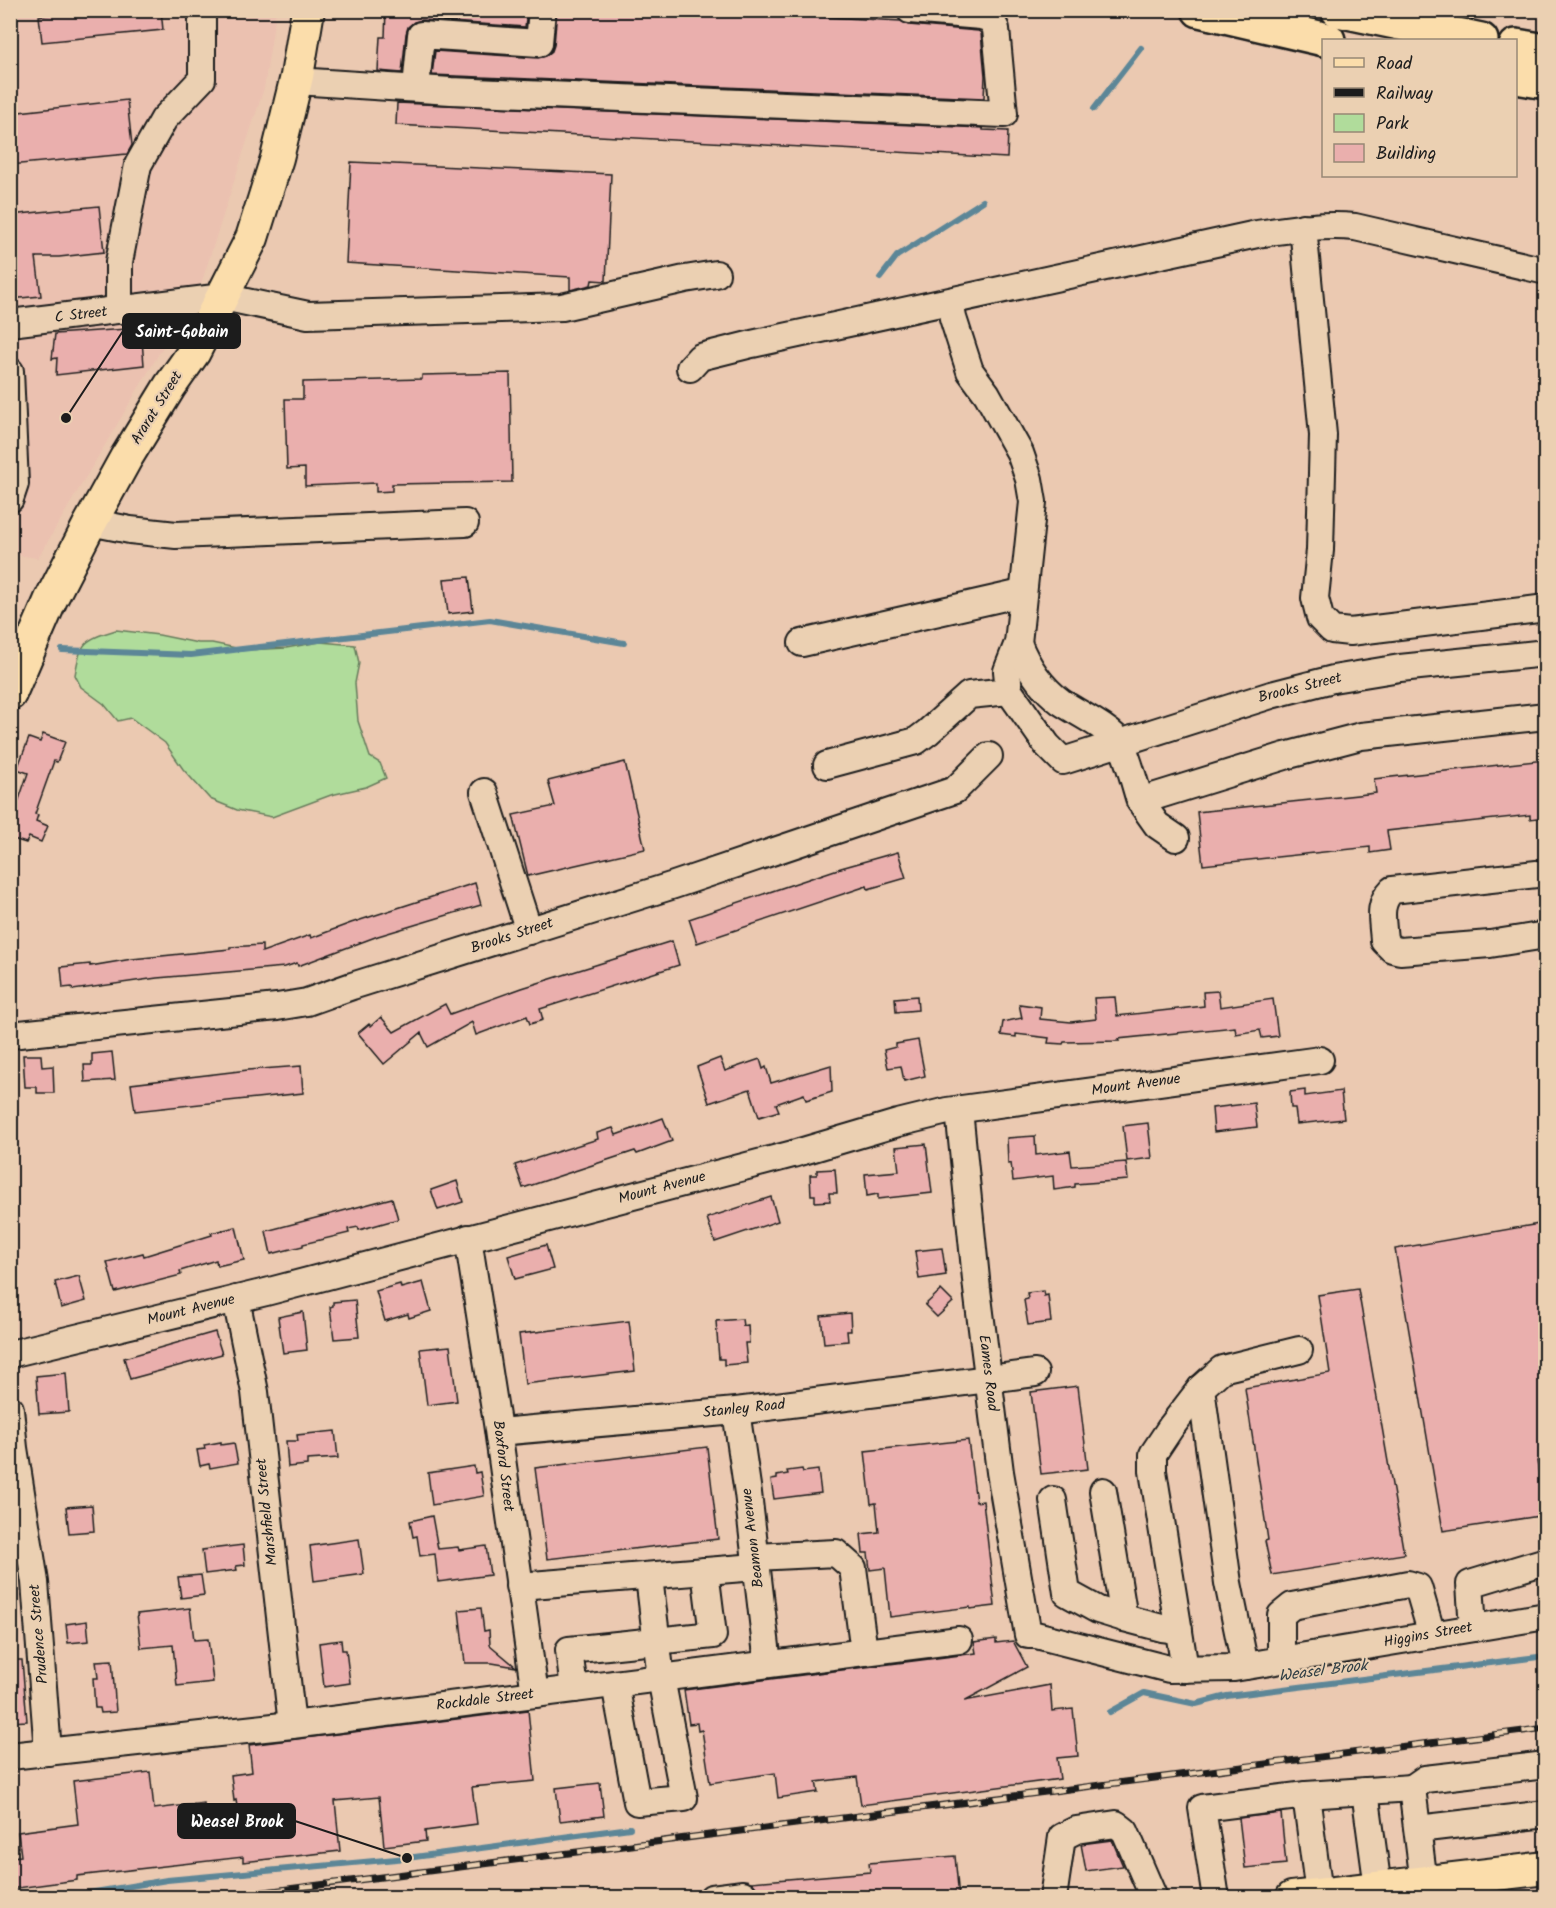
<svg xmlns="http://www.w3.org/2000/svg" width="1556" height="1908" font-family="Kalam,sans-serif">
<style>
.built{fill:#ebc1b0}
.green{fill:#b0dc9b;stroke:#667c5c;stroke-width:1.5}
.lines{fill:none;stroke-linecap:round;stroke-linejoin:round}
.stream{stroke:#5c8697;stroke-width:6}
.building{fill:#eaafad;stroke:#1c1c1c;stroke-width:1.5}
.minor-casing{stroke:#1c1c1c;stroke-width:30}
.major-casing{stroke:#1c1c1c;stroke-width:36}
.highway-casing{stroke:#1c1c1c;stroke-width:38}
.minor{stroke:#ebd0b2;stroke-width:26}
.major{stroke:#fbddab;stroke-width:32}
.highway{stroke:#fbddab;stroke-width:33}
.rail-casing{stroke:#1c1c1c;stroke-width:7}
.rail{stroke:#ebd0b2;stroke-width:4.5;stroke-dasharray:14;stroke-linecap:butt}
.labels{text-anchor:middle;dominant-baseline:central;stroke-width:4.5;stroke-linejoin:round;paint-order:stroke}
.street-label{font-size:15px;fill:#1c1c1c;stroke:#ebd0b2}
.water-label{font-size:16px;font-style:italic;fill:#313f45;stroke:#ebd0b2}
.leader{fill:none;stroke:#1c1c1c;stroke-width:2}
.callout-dot{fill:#1c1c1c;stroke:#ebd0b2;stroke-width:2}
.callout{fill:#1c1c1c;stroke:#1c1c1c;stroke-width:2}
.callout-label{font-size:16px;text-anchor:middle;font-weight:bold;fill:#fff}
</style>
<rect width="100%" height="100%" fill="#ebc9b1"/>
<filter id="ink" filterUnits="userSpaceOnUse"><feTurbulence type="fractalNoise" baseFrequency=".0167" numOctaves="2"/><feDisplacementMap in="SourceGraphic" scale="12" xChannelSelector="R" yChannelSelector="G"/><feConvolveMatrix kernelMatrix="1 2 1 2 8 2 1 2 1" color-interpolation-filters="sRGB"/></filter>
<g filter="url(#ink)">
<polygon class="built" points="11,11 276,11 264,88 202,281 38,558 11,554"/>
<path class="green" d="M116,630L159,635L198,643H212L246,650L286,648L320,642L355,645L359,663L355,683L358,721L370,757L380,763L386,778L366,787L331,795L272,817L237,810L210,799L183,769L165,743L131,718L118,721L104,704L81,687L75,675C81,641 84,640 116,630Z"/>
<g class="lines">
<g class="stream">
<polyline points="1094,109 1141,48"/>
<polyline points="880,278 897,256 983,201"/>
<polyline points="62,650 191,655 490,620 624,643"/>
<polyline points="1110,1712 1144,1693 1196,1704 1227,1696 1546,1656"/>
<polyline points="59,1898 167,1880 407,1858 630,1828"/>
</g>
</g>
<g class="building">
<polygon points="98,10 161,10 163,30 42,42 39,16"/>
<polygon points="386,10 527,10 525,27 422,20 414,22 408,27 406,34 402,73 378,71 380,37 385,37"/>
<polygon points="557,10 695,10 901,21 909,25 978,31 981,33 985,76 984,98 432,75 435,51 538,58 546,56 552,51 554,45"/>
<polygon points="127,100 132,145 127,154 10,165 10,113"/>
<polygon points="397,103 983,128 983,130 1008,131 1007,158 396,125"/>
<polygon points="351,162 611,174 606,281 592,280 591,285 570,290 570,277 346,263"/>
<polygon points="99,206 104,252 59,257 36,257 41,296 10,299 10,215"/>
<polygon points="141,328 144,365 56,375 57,358 52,359 55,334"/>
<polygon points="510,373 512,482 392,484 392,491 376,492 376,483 305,486 305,468 287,469 285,399 303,399 303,382 422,379 422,375"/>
<polygon points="469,577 473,611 448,614 444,579"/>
<polygon points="43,734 65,742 57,762 54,761 35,814 38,815 36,821 48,826 41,842 29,837 26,843 10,838 10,826 28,773 17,769 29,738 40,742"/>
<polygon points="1545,760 1545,817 1530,819 1530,815 1387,831 1390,850 1370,853 1370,847 1203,865 1197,812 1376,793 1374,779"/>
<polygon points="625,762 645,849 528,876 513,815 555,806 548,781"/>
<polygon points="898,852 906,878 868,889 867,886 697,943 689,919 841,868"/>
<polygon points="475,883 481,905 378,936 298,966 297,963 285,967 157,978 73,990 72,987 63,988 61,967 90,964 90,966 132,959 230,949 230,947 262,945 262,952 310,935 311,938 351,923"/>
<polygon points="672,941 679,965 540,1009 543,1020 530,1024 527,1016 476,1035 472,1022 428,1047 421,1033 384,1064 358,1033 369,1024 371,1026 381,1017 394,1032 445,1004 450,1014 522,988"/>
<polygon points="1218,991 1220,1007 1273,999 1278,1036 1262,1038 1260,1030 1236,1034 1235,1027 1118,1039 1119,1041 1064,1042 1063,1044 1048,1043 1049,1038 1016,1034 1016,1037 1001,1035 1003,1022 1022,1018 1019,1004 1041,1007 1040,1019 1071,1022 1096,1019 1094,998 1115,997 1117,1016 1204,1006 1203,992"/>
<polygon points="917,996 918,1010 896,1012 895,998"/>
<polygon points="918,1040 925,1076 904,1081 901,1066 888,1068 884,1050 896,1047 896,1044"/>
<polygon points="112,1052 115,1080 85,1082 84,1065 92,1065 92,1054"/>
<polygon points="23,1055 41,1055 42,1067 53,1066 54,1093 37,1093 37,1087 25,1087"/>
<polygon points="720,1058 725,1071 760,1059 763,1069 766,1067 771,1083 831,1065 832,1092 806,1100 804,1094 776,1104 779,1111 759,1117 750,1089 709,1103 697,1067"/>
<polygon points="301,1066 303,1093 135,1111 131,1084 248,1070"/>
<polygon points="1305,1090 1305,1096 1341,1091 1344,1119 1297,1124 1295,1108 1291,1108 1290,1092"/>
<polygon points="1254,1103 1257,1127 1214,1132 1212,1108"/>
<polygon points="663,1118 672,1141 637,1154 635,1151 523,1188 515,1165 598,1139 597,1133 613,1128 616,1135"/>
<polygon points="1148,1123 1152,1158 1127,1161 1123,1126"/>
<polygon points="1035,1136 1036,1155 1070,1151 1072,1166 1126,1162 1128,1180 1075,1184 1075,1187 1054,1190 1053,1176 1013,1181 1011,1163 1008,1164 1007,1138"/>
<polygon points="926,1144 932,1193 878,1199 878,1194 867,1196 865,1174 899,1171 896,1147"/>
<polygon points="835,1169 837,1193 829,1193 830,1201 815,1202 815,1195 811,1195 810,1175 817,1175 817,1170"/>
<polygon points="457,1181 463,1202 438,1210 431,1190"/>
<polygon points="771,1197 778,1221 715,1242 707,1218"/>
<polygon points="392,1198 398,1219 359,1230 358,1227 348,1229 349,1233 303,1244 303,1246 271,1254 266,1231"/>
<polygon points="1545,1223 1545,1459 1537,1461 1545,1515 1443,1531 1395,1249"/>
<polygon points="236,1227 244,1260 217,1266 216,1260 180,1271 181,1275 115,1292 107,1262 143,1253 144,1256 212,1235 211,1233"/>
<polygon points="546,1245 553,1269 515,1279 508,1256"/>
<polygon points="942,1248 946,1275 919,1279 915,1251"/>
<polygon points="79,1276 86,1301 61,1308 55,1282"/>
<polygon points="423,1282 431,1311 409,1318 408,1314 385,1321 376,1291 400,1284 401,1288"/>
<polygon points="1358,1289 1404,1554 1272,1575 1265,1541 1268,1540 1245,1388 1330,1373 1318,1295"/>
<polygon points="941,1290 953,1302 937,1317 925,1305"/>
<polygon points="1043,1291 1044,1296 1048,1295 1051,1322 1028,1325 1024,1300 1028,1299 1027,1293"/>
<polygon points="355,1300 359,1337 334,1339 330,1307 333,1306 333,1302"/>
<polygon points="303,1312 307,1350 283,1353 278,1317"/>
<polygon points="850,1313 851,1331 847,1331 848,1341 824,1343 821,1316"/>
<polygon points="742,1319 743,1326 748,1325 749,1343 745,1343 747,1363 724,1365 724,1359 719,1359 716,1321"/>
<polygon points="629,1321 635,1371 525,1384 519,1334"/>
<polygon points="215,1332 222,1354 130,1379 124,1358"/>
<polygon points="450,1346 457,1401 427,1405 420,1349"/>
<polygon points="66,1373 69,1412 39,1414 36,1376"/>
<polygon points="1078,1386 1088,1469 1041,1474 1031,1392"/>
<polygon points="335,1431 338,1458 307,1460 307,1465 288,1467 286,1441 298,1441 297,1435"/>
<polygon points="968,1440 976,1502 983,1501 995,1606 970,1609 970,1607 890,1617 885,1568 870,1570 868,1553 863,1553 861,1534 879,1532 876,1503 871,1504 865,1451"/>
<polygon points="221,1442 221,1445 234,1443 238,1463 210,1468 209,1464 200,1466 197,1450 205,1449 204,1445"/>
<polygon points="707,1447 718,1539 547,1559 535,1468"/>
<polygon points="474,1466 475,1473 480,1472 484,1496 432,1505 428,1473"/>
<polygon points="802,1469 803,1472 818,1470 821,1493 774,1499 771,1480 777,1479 777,1476 788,1474 787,1471"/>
<polygon points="92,1505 94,1531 69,1533 66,1507"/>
<polygon points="432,1516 438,1549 458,1547 459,1550 486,1546 490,1575 438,1582 435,1554 420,1556 417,1536 413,1537 410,1521"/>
<polygon points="359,1539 364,1574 314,1581 310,1546"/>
<polygon points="243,1545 245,1565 236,1566 237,1570 205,1574 202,1550"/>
<polygon points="201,1575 204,1595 181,1598 178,1577"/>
<polygon points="190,1608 194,1640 208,1639 213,1682 177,1686 173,1645 141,1648 137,1614"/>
<polygon points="481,1608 484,1631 489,1630 490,1645 516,1667 492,1663 465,1663 459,1610"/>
<polygon points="87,1621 89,1641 68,1643 66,1624"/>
<polygon points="996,1639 996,1643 1013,1641 1027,1667 964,1701 1050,1685 1052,1711 1073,1709 1078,1756 1057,1758 1060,1779 861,1805 857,1777 816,1782 818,1792 778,1798 775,1773 710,1783 702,1730 698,1731 697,1723 689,1724 684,1690 976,1653 974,1642"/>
<polygon points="341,1640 342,1650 346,1650 350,1683 324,1687 319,1643"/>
<polygon points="10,1660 22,1660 27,1721 10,1722"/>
<polygon points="112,1660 116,1712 101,1713 100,1708 95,1708 93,1678 98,1678 96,1661"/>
<polygon points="528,1710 535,1781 472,1787 477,1824 425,1831 426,1841 384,1846 379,1797 335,1801 340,1851 243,1862 243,1857 77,1876 77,1880 10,1889 10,1857 21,1856 18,1832 78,1824 73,1781 150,1772 154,1809 204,1803 208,1838 241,1834 236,1800 234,1801 231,1775 252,1772 249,1745"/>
<polygon points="600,1783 604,1816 560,1821 556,1788"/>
<polygon points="1281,1813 1286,1864 1245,1868 1239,1818"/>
<polygon points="1112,1840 1123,1866 1086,1871 1081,1844"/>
<polygon points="955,1856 959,1898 758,1898 756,1887 751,1882 870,1872 869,1863"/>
</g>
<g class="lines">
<g class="minor-casing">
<g id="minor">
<polyline points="296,81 451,91 1004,114 996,29 991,19 981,16 910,10"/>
<polyline points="416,88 421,35 539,43 542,10"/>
<polyline points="1303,227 1323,435 1320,550 1315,598 1320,618 1332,630 1350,632 1546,608"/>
<polyline points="950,302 953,318 970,371 987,394 1020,453 1029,479 1033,502 1018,643 1007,671 1009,691 1047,745 1063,761 1271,695 1333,679 1400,668 1546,653"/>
<polyline points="119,310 119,262 138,165 164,119 202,79 202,10"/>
<polyline points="10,323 223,297 308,315 562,307 685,279 716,274"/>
<path d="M690,368L700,357L752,344L1257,234C1290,229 1322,224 1355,227L1546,271"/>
<polyline points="10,371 15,484 10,499"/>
<polyline points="90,522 130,530 176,535 465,523"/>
<polyline points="802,643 1022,593"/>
<path d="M1018,643C1027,666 1041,687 1061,702C1076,712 1113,730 1121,744C1128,757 1135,785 1140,801L1285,756L1361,736L1546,716"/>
<polyline points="827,765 916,741 928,732 969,695 1009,691"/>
<polyline points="484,792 529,931"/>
<polyline points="1140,801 1157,825 1176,838"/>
<path d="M1546,873L1392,890C1377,905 1383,921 1384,941L1392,949L1400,951L1490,944L1546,935"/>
<polyline points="10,1035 277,1007 307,1002 352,986 674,885 955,790 989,756"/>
<polyline points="959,1110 977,1289 1000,1472 1028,1635 1036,1635 1169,1669 1234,1668 1546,1616"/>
<polyline points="468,1238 497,1423 535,1694"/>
<polyline points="236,1299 255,1392 292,1725"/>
<polyline points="10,1354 266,1292 793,1154 898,1123 947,1111 1320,1060"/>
<polyline points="10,1409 14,1448 35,1582 48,1752"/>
<polyline points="736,1411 748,1493 768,1664"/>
<polyline points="499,1432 736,1411 1035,1373"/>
<polyline points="1103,1491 1124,1618 1162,1628 1179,1630"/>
<polyline points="1053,1500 1067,1593 1098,1610 1124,1618"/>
<polyline points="755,1557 836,1553 853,1568 864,1652"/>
<polyline points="519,1586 756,1567"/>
<polyline points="1473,1628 1470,1584 1546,1561"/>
<polyline points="1281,1660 1281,1615 1292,1606 1408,1584 1418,1587 1432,1635"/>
<polyline points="1245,1666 1228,1583 1201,1388 1222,1369 1299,1350"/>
<polyline points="1185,1669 1153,1471 1153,1454 1171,1427 1201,1388"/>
<polyline points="615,1684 637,1802 684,1798 661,1678 649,1577"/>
<polyline points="574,1689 569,1650 713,1635 705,1571"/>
<polyline points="10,1756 292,1725 959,1640"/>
<polyline points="1365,1791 1378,1888"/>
<polyline points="1306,1795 1412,1788"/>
<polyline points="1418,1829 1546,1814"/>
<polyline points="1424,1883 1412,1788 1425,1779 1546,1765"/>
<polyline points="712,1898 743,1894 743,1898"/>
<polyline points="1053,1898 1062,1837 1076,1830 1116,1824 1125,1831 1154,1898"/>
<polyline points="1216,1898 1202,1808 1306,1795 1319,1894"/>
</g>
</g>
<g class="major-casing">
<g id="major">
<polyline points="10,694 51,599 88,527 126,458 170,386 194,352 252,238 277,158 297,76 308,10"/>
<polyline points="1292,1898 1546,1868"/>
</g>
</g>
<g class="highway-casing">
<g id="highway">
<polyline points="1199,10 1328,40"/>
<polyline points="1338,10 1481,40"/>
<polyline points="1516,46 1546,51"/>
<polyline points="1516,77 1546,82"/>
</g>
</g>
<use href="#minor" class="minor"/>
<use href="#major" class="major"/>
<use href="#highway" class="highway"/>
<g class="rail-casing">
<polyline id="rail" points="217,1898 1546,1728"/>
</g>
<use href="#rail" class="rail"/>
</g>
</g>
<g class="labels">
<g class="street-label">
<text transform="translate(81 315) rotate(-7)">C Street</text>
<text transform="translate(157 408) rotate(-58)">Ararat Street</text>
<text transform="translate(1300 688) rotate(-14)">Brooks Street</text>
<text transform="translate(512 936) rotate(-18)">Brooks Street</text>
<text transform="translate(1136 1085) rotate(-8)">Mount Avenue</text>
<text transform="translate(662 1188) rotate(-15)">Mount Avenue</text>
<text transform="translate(191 1310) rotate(-14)">Mount Avenue</text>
<text transform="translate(988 1373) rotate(83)">Eames Road</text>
<text transform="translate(744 1409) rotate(-6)">Stanley Road</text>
<text transform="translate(503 1466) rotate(83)">Boxford Street</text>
<text transform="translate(267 1512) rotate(-96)">Marshfield Street</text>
<text transform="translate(753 1538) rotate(-97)">Beamon Avenue</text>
<text transform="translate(39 1634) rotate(-95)">Prudence Street</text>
<text transform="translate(1428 1635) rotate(-10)">Higgins Street</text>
<text transform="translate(485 1700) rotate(-7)">Rockdale Street</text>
</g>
<g class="water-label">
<text transform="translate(1323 1671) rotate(-7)">Weasel Brook</text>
</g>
</g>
<path class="leader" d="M66 418L123 331M407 1858L295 1821"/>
<g class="callout-dot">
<circle cx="66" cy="418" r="6"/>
<circle cx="407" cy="1858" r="6"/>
</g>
<g class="callout">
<rect x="123" y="314" width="117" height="34" rx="6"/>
<rect x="178" y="1804" width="117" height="34" rx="6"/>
</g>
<g class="callout-label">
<text x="182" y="337">Saint-Gobain</text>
<text x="237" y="1827">Weasel Brook</text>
</g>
<rect width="1556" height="1908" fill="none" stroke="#ebd0b2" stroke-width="36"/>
<rect x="18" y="18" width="1520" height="1872" fill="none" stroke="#1c1c1c" stroke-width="2" filter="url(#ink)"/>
<rect x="1322" y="39" width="195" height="138" fill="#ebd0b2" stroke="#988876" stroke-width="1.5"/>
<rect x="1334" y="58" width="30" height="9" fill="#fbddab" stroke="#988876" stroke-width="1.5"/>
<text x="1376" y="69" font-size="18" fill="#1c1c1c">Road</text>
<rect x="1334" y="88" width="30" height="9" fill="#1c1c1c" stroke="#988876" stroke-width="1.5"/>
<text x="1376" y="99" font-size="18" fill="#1c1c1c">Railway</text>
<rect x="1334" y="114" width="30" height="18" fill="#b0dc9b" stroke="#988876" stroke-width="1.5"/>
<text x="1376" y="129" font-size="18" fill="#1c1c1c">Park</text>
<rect x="1334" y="144" width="30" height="18" fill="#eaafad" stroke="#988876" stroke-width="1.5"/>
<text x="1376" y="159" font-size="18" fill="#1c1c1c">Building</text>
</svg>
